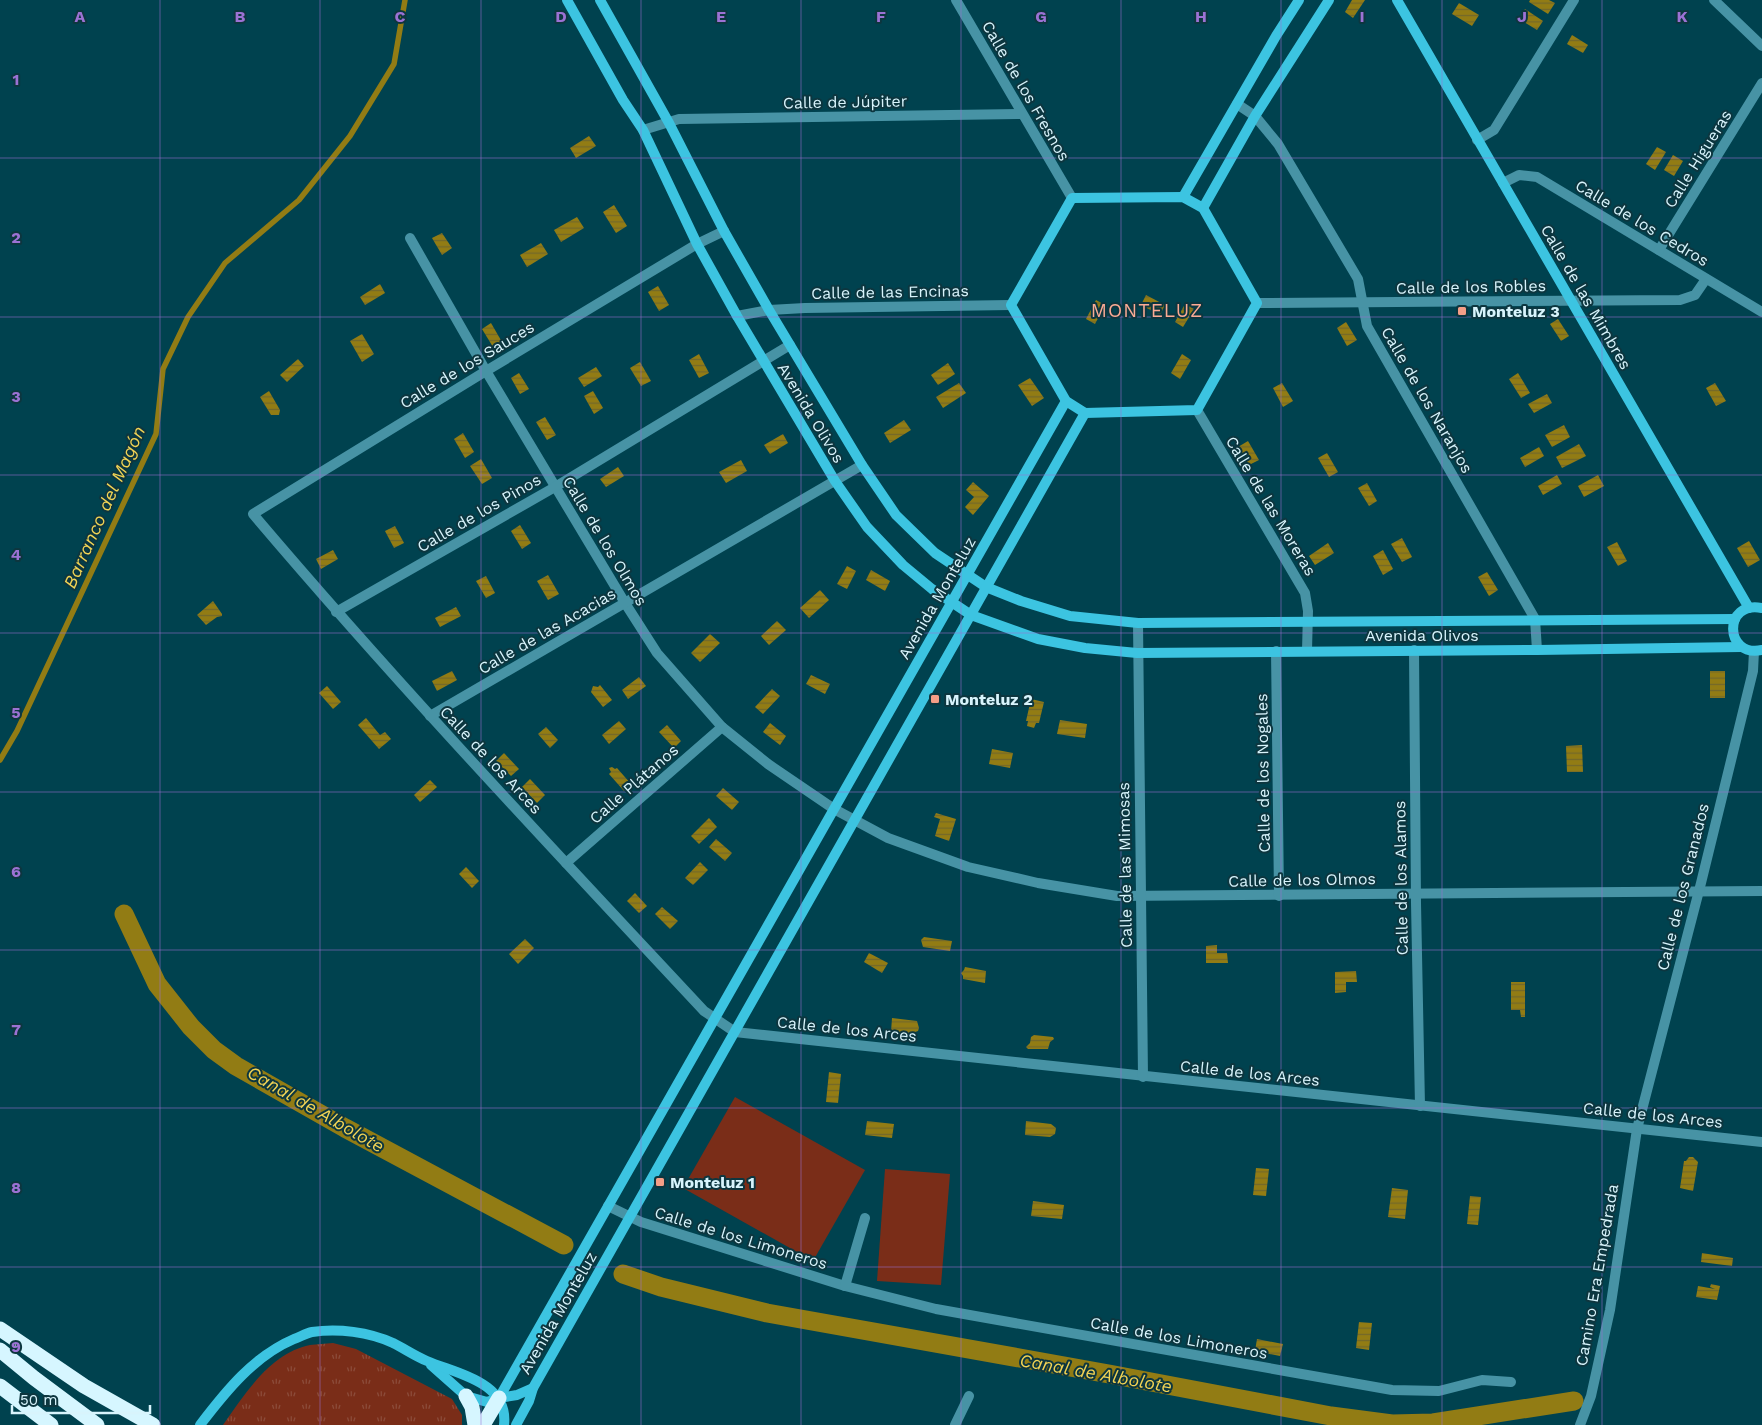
<svg xmlns="http://www.w3.org/2000/svg" width="1762" height="1425" font-family="'Work Sans',sans-serif">
<style>
.grass{fill:url(#grass-tufts)}
.garden{fill:#7a2d18}
.water{fill:url(#water-rules)}
.lines{fill:none;stroke-linecap:round;stroke-linejoin:round}
.stream{stroke:#927c14;stroke-width:5.5}
.canal{stroke:#927c14;stroke-width:19}
.street{stroke:#4793a5;stroke-width:10}
.secondary{stroke:#3cc4e1;stroke-width:10}
.highway{stroke:#d6f6ff;stroke-width:15}
.grid{fill:none;stroke:#9c72d4;stroke-width:1;stroke-opacity:0.55}
.poi-dot{fill:#f49e87;stroke:#0d363f;stroke-width:2}
.labels{text-anchor:middle;dominant-baseline:central;stroke-width:4;stroke-linejoin:round;paint-order:stroke}
.street-label{font-size:16px;fill:#d8f4fc;stroke:#0d363f}
.poi-label{font-size:16px;font-weight:bold;fill:#d8f4fc;stroke:#0d363f;text-anchor:start}
.water-label{font-size:18px;font-style:italic;fill:#f1d355;stroke:#0d363f}
.quarter-label{font-size:19px;letter-spacing:1px;fill:#fbab95;stroke:#0d363f}
.grid-label{font-size:16px;text-anchor:middle;font-weight:bold;fill:#9c72d4;stroke:#0d363f;stroke-width:4;stroke-linejoin:round;paint-order:stroke}
</style>
<defs>
<pattern id="grass-tufts" width="24" height="20" patternUnits="userSpaceOnUse" patternTransform="scale(1.25)"><rect width="24" height="20" fill="#7a2d18"/><path d="M3 7l-1-3M5 7V3M7 7l1-3M15 17l-1-3M17 17v-4M19 17l1-3" fill="none" stroke="#8c4c3a"/></pattern>
<pattern id="water-rules" width="6" height="5" patternUnits="userSpaceOnUse" patternTransform="scale(1.25)"><rect width="6" height="5" fill="#927c14"/><path d="M0 2.5h6" fill="none" stroke="#72682a"/></pattern>
</defs>
<rect width="100%" height="100%" fill="#00424f"/>
<path class="grass" d="M333,1343L356,1349L452,1399L462,1415V1425H223C245,1394 270,1353 310,1345C317,1344 325,1344 333,1343Z"/>
<g class="garden">
<polygon points="735,1097 865,1170 813,1261 683,1188"/>
<polygon points="885,1169 950,1174 941,1285 877,1281"/>
</g>
<g class="water">
<polygon points="1352,0 1365,0 1353,18 1345,12"/>
<polygon points="1530,0 1549,0 1555,3 1548,14 1529,2"/>
<polygon points="1459,3 1479,15 1472,26 1452,14"/>
<polygon points="1525,9 1543,21 1537,30 1519,19"/>
<polygon points="1572,35 1588,45 1583,53 1567,44"/>
<polygon points="589,136 596,146 576,158 570,148"/>
<polygon points="1657,147 1666,152 1655,170 1646,164"/>
<polygon points="1673,155 1683,161 1674,176 1664,170"/>
<polygon points="614,205 627,226 616,233 603,212"/>
<polygon points="577,217 584,228 561,242 554,230"/>
<polygon points="442,233 452,248 442,255 432,238"/>
<polygon points="541,243 548,254 527,267 520,255"/>
<polygon points="380,284 385,293 365,305 360,297"/>
<polygon points="658,286 669,305 659,311 648,292"/>
<polygon points="1146,295 1165,305 1160,315 1141,305"/>
<polygon points="1096,300 1105,305 1095,324 1086,319"/>
<polygon points="1185,304 1194,309 1183,327 1175,322"/>
<polygon points="1558,319 1569,336 1561,341 1550,324"/>
<polygon points="1346,322 1357,340 1347,346 1337,328"/>
<polygon points="491,323 502,342 493,347 482,329"/>
<polygon points="362,334 374,354 362,362 350,341"/>
<polygon points="699,354 709,373 699,378 689,360"/>
<polygon points="1182,354 1191,360 1180,379 1171,373"/>
<polygon points="298,359 304,366 287,382 280,375"/>
<polygon points="640,362 651,381 641,386 630,368"/>
<polygon points="948,363 955,374 938,385 931,375"/>
<polygon points="596,367 602,376 584,387 578,378"/>
<polygon points="519,373 529,389 520,394 511,378"/>
<polygon points="1518,373 1530,393 1521,398 1509,379"/>
<polygon points="1030,378 1044,398 1032,406 1018,385"/>
<polygon points="959,383 966,393 943,408 936,397"/>
<polygon points="1282,383 1293,401 1283,407 1273,388"/>
<polygon points="1715,383 1726,401 1716,406 1706,388"/>
<polygon points="269,391 280,410 279,415 271,415 260,397"/>
<polygon points="593,391 603,408 594,414 584,396"/>
<polygon points="1547,394 1552,403 1534,413 1528,404"/>
<polygon points="545,417 556,435 547,440 536,422"/>
<polygon points="904,420 911,430 890,443 884,433"/>
<polygon points="1564,425 1570,437 1552,447 1545,435"/>
<polygon points="463,433 474,452 465,458 454,439"/>
<polygon points="783,434 788,443 770,454 764,445"/>
<polygon points="1248,441 1259,460 1249,465 1238,447"/>
<polygon points="1579,444 1586,456 1562,468 1556,457"/>
<polygon points="1539,447 1544,456 1525,467 1520,458"/>
<polygon points="1327,453 1338,472 1329,477 1318,458"/>
<polygon points="481,459 492,478 482,484 470,466"/>
<polygon points="741,460 747,471 726,483 719,472"/>
<polygon points="618,467 624,476 606,487 600,479"/>
<polygon points="1557,475 1562,484 1543,495 1538,486"/>
<polygon points="1598,475 1604,486 1584,497 1578,486"/>
<polygon points="973,482 989,496 973,515 965,507 974,497 966,490"/>
<polygon points="1367,483 1377,501 1369,506 1358,488"/>
<polygon points="520,525 531,543 522,549 511,531"/>
<polygon points="395,526 404,543 394,548 385,531"/>
<polygon points="1402,538 1412,557 1402,562 1391,544"/>
<polygon points="1749,541 1760,560 1748,567 1737,548"/>
<polygon points="1617,542 1627,561 1618,566 1607,547"/>
<polygon points="1328,543 1334,553 1315,565 1309,556"/>
<polygon points="333,550 338,559 321,569 316,559"/>
<polygon points="1383,550 1393,569 1383,575 1373,556"/>
<polygon points="847,566 856,571 847,589 837,584"/>
<polygon points="871,570 890,581 885,591 866,580"/>
<polygon points="1487,572 1498,590 1489,596 1478,577"/>
<polygon points="548,575 559,594 548,600 537,581"/>
<polygon points="486,576 495,593 486,598 476,581"/>
<polygon points="820,590 829,600 809,618 800,608"/>
<polygon points="213,601 222,614 222,616 217,617 206,625 197,615"/>
<polygon points="456,607 461,616 440,627 435,618"/>
<polygon points="777,621 786,630 769,645 761,636"/>
<polygon points="710,634 720,643 700,662 691,653"/>
<polygon points="452,671 457,680 437,691 432,681"/>
<rect x="1710" y="671" width="15" height="27"/>
<polygon points="811,675 830,684 825,694 806,684"/>
<polygon points="639,677 646,686 628,699 622,690"/>
<polygon points="600,685 612,700 603,707 591,692 593,686 598,687"/>
<polygon points="327,686 341,702 333,709 319,693"/>
<polygon points="772,689 780,696 763,714 755,707"/>
<polygon points="1031,699 1044,702 1039,723 1036,723 1034,728 1027,726 1028,721 1026,721"/>
<polygon points="366,718 380,735 385,732 391,739 379,749 358,725"/>
<polygon points="1060,720 1087,724 1085,738 1057,734"/>
<polygon points="619,721 626,729 609,744 602,735"/>
<polygon points="770,723 786,736 780,745 763,732"/>
<polygon points="667,725 681,741 674,748 659,732"/>
<polygon points="546,727 558,740 550,748 538,734"/>
<polygon points="1582,745 1583,772 1567,772 1566,746"/>
<polygon points="992,749 1013,753 1010,768 989,764"/>
<polygon points="504,753 519,769 511,776 496,761"/>
<polygon points="612,767 615,769 617,768 631,784 624,791 609,774 611,772 609,768"/>
<polygon points="530,779 545,795 537,803 522,787"/>
<polygon points="430,780 437,787 420,802 414,795"/>
<polygon points="723,788 739,802 732,810 716,796"/>
<polygon points="936,813 956,819 949,841 935,836 940,819 934,817"/>
<polygon points="709,818 717,827 699,844 691,836"/>
<polygon points="716,839 732,853 725,861 709,847"/>
<polygon points="700,862 708,870 693,885 685,878"/>
<polygon points="466,867 479,881 472,888 459,874"/>
<polygon points="635,893 647,906 639,913 627,901"/>
<polygon points="662,907 678,921 670,929 655,914"/>
<polygon points="924,937 952,941 950,951 923,947 921,940"/>
<polygon points="525,939 534,948 518,964 509,954"/>
<polygon points="1217,945 1217,953 1227,953 1228,963 1206,963 1206,946"/>
<polygon points="869,953 888,963 882,973 864,962"/>
<polygon points="965,967 986,971 985,983 963,979 963,976 961,973 964,970"/>
<polygon points="1356,971 1357,982 1346,982 1346,992 1335,993 1335,972"/>
<polygon points="1511,982 1525,982 1525,1017 1521,1017 1520,1010 1511,1010"/>
<polygon points="892,1018 917,1021 919,1028 918,1031 915,1032 915,1035 891,1032"/>
<polygon points="1034,1035 1053,1037 1054,1039 1050,1042 1048,1049 1028,1049 1026,1047 1030,1043 1031,1037"/>
<polygon points="829,1072 841,1074 838,1103 826,1102"/>
<polygon points="867,1121 894,1124 892,1138 865,1135"/>
<polygon points="1026,1121 1051,1124 1056,1128 1055,1134 1050,1137 1025,1135"/>
<polygon points="1689,1157 1693,1157 1698,1162 1693,1191 1680,1188 1684,1161 1686,1161"/>
<polygon points="1256,1168 1269,1169 1266,1196 1253,1195"/>
<polygon points="1392,1188 1408,1190 1405,1219 1388,1217"/>
<polygon points="1470,1196 1481,1197 1478,1225 1467,1224"/>
<polygon points="1033,1201 1064,1205 1062,1219 1031,1216"/>
<polygon points="1702,1253 1733,1258 1732,1266 1701,1262"/>
<polygon points="1711,1284 1720,1286 1717,1300 1696,1297 1698,1286 1715,1289 1710,1287"/>
<polygon points="1359,1322 1372,1323 1369,1350 1356,1348"/>
<polygon points="1257,1339 1283,1344 1280,1356 1255,1351"/>
</g>
<g class="lines">
<polyline class="stream" points="0,760 17,731 156,434 163,369 188,317 225,263 299,200 350,136 394,64 405,0"/>
<g class="canal">
<polyline points="124,914 157,984 191,1027 214,1050 236,1066 345,1128 564,1245"/>
<polyline points="623,1274 661,1287 767,1313 1109,1374 1331,1416 1392,1424 1433,1423 1574,1401"/>
</g>
<g class="street">
<polyline points="956,0 1072,198"/>
<polyline points="1714,0 1762,46"/>
<polyline points="1237,104 1255,116 1278,144 1358,279 1367,326 1535,619 1537,650"/>
<polyline points="643,130 679,119 1022,114"/>
<polyline points="1477,140 1494,130 1574,0"/>
<polyline points="1503,183 1519,175 1537,177 1762,312"/>
<path d="M724,231L697,244L486,371L253,514C398,685 551,847 704,1011L735,1032L1762,1142"/>
<polyline points="410,238 486,371 625,603 657,653 722,727 768,764 834,809 888,838 968,867 1038,883 1117,896 1762,891"/>
<polyline points="1659,250 1762,83"/>
<polyline points="1257,303 1680,300 1695,295 1706,279"/>
<polyline points="737,316 769,310 805,308 1011,305"/>
<polyline points="1197,410 1305,593 1308,611 1307,651"/>
<polyline points="336,612 555,487 790,345"/>
<polyline points="1138,623 1143,1077"/>
<polyline points="1414,650 1416,903 1420,1106"/>
<polyline points="1276,651 1279,896"/>
<polyline points="430,716 862,465"/>
<polyline points="566,863 722,727"/>
<polyline points="608,1206 641,1222 845,1286 936,1309 1392,1390 1439,1391 1482,1380 1511,1382"/>
<polyline points="845,1286 865,1218"/>
<polyline points="955,1425 969,1396"/>
<polyline points="1580,1425 1591,1396 1610,1310 1637,1129 1701,883 1753,671 1754,651"/>
</g>
<g class="secondary">
<polyline points="567,0 623,100 643,130 697,244 737,316 835,481 867,527 903,565 932,589 971,615 1038,639 1085,648 1137,653 1537,650 1741,647"/>
<polyline points="600,0 669,123 724,231 769,310 862,465 896,515 935,553 986,587 1021,601 1070,616 1138,623 1735,619"/>
<polyline points="1397,0 1749,608"/>
<polygon points="1183,197 1203,208 1257,303 1197,410 1085,413 1066,401 1011,305 1072,198"/>
<polyline points="1183,197 1276,36 1299,0"/>
<polyline points="1203,208 1255,116 1329,0"/>
<path d="M1762,608C1723,600 1724,658 1762,650"/>
<polyline points="431,1365 466,1396 487,1402 499,1398 517,1395 533,1388"/>
<polyline points="499,1398 1066,401"/>
<path d="M200,1425C226,1391 254,1356 294,1339C300,1337 306,1333 312,1332C338,1328 369,1332 393,1343C405,1349 415,1356 427,1361C457,1374 509,1382 504,1425"/>
<polyline points="516,1425 529,1401 533,1388 1085,413"/>
</g>
<g class="highway">
<polyline points="0,1329 84,1386 153,1425"/>
<polyline points="0,1350 34,1378 97,1425"/>
<polyline points="0,1386 51,1425"/>
<polyline points="466,1396 472,1407 475,1425"/>
<polyline points="483,1425 499,1398"/>
</g>
</g>
<path class="grid" d="M160,0V1425M320,0V1425M481,0V1425M641,0V1425M801,0V1425M961,0V1425M1121,0V1425M1281,0V1425M1442,0V1425M1602,0V1425M0,158H1762M0,317H1762M0,475H1762M0,633H1762M0,792H1762M0,950H1762M0,1108H1762M0,1267H1762"/>
<g class="poi-dot">
<rect x="1457" y="306" width="10" height="10" rx="2.5"/>
<rect x="930" y="694" width="10" height="10" rx="2.5"/>
<rect x="655" y="1177" width="10" height="10" rx="2.5"/>
</g>
<g class="labels">
<g class="street-label">
<text transform="translate(1026 91) rotate(60)">Calle de los Fresnos</text>
<text transform="translate(845 102) rotate(-1)">Calle de Júpiter</text>
<text transform="translate(1698 159) rotate(-58)">Calle Higueras</text>
<text transform="translate(1642 223) rotate(31)">Calle de los Cedros</text>
<text transform="translate(1471 287) rotate(-1)">Calle de los Robles</text>
<text transform="translate(890 292) rotate(-1)">Calle de las Encinas</text>
<text transform="translate(1586 297) rotate(60)">Calle de las Mimbres</text>
<text transform="translate(467 365) rotate(-31)">Calle de los Sauces</text>
<text transform="translate(1427 400) rotate(60)">Calle de los Naranjos</text>
<text transform="translate(811 413) rotate(59)">Avenida Olivos</text>
<text transform="translate(1271 506) rotate(59)">Calle de las Moreras</text>
<text transform="translate(479 513) rotate(-30)">Calle de los Pinos</text>
<text transform="translate(605 541) rotate(59)">Calle de los Olmos</text>
<text transform="translate(937 598) rotate(-60)">Avenida Monteluz</text>
<text transform="translate(547 631) rotate(-30)">Calle de las Acacias</text>
<text x="1422" y="635">Avenida Olivos</text>
<text transform="translate(491 760) rotate(47)">Calle de los Arces</text>
<text transform="translate(1263 773) rotate(-91)">Calle de los Nogales</text>
<text transform="translate(634 784) rotate(-41)">Calle Plátanos</text>
<text transform="translate(1125 865) rotate(-91)">Calle de las Mimosas</text>
<text transform="translate(1401 878) rotate(-91)">Calle de los Alamos</text>
<text transform="translate(1302 880) rotate(-1)">Calle de los Olmos</text>
<text transform="translate(1683 887) rotate(-76)">Calle de los Granados</text>
<text transform="translate(847 1029) rotate(6)">Calle de los Arces</text>
<text transform="translate(1250 1073) rotate(6)">Calle de los Arces</text>
<text transform="translate(1653 1115) rotate(6)">Calle de los Arces</text>
<text transform="translate(741 1238) rotate(17)">Calle de los Limoneros</text>
<text transform="translate(1597 1275) rotate(-80)">Camino Era Empedrada</text>
<text transform="translate(558 1313) rotate(-60)">Avenida Monteluz</text>
<text transform="translate(1179 1338) rotate(10)">Calle de los Limoneros</text>
</g>
<g class="poi-label">
<text x="1472" y="311">Monteluz 3</text>
<text x="945" y="699">Monteluz 2</text>
<text x="670" y="1182">Monteluz 1</text>
</g>
<g class="water-label">
<text transform="translate(104 507) rotate(-66)">Barranco del Magón</text>
<text transform="translate(316 1109) rotate(30)">Canal de Albolote</text>
<text transform="translate(1096 1373) rotate(10)">Canal de Albolote</text>
</g>
<g class="quarter-label">
<text x="1147" y="310">MONTELUZ</text>
</g>
</g>
<g class="grid-label">
<text x="80" y="22">A</text>
<text x="240" y="22">B</text>
<text x="400" y="22">C</text>
<text x="561" y="22">D</text>
<text x="721" y="22">E</text>
<text x="881" y="22">F</text>
<text x="1041" y="22">G</text>
<text x="1201" y="22">H</text>
<text x="1362" y="22">I</text>
<text x="1522" y="22">J</text>
<text x="1682" y="22">K</text>
<text x="16" y="85">1</text>
<text x="16" y="243">2</text>
<text x="16" y="402">3</text>
<text x="16" y="560">4</text>
<text x="16" y="718">5</text>
<text x="16" y="877">6</text>
<text x="16" y="1035">7</text>
<text x="16" y="1193">8</text>
<text x="16" y="1352">9</text>
</g>
<path d="M12 1405v8h138v-8" fill="none" stroke="#d8f4fc" stroke-width="2.5"/>
<text x="20" y="1405" font-size="15" fill="#d8f4fc" stroke="#0d363f" stroke-width="4" paint-order="stroke">50 m</text>
</svg>
